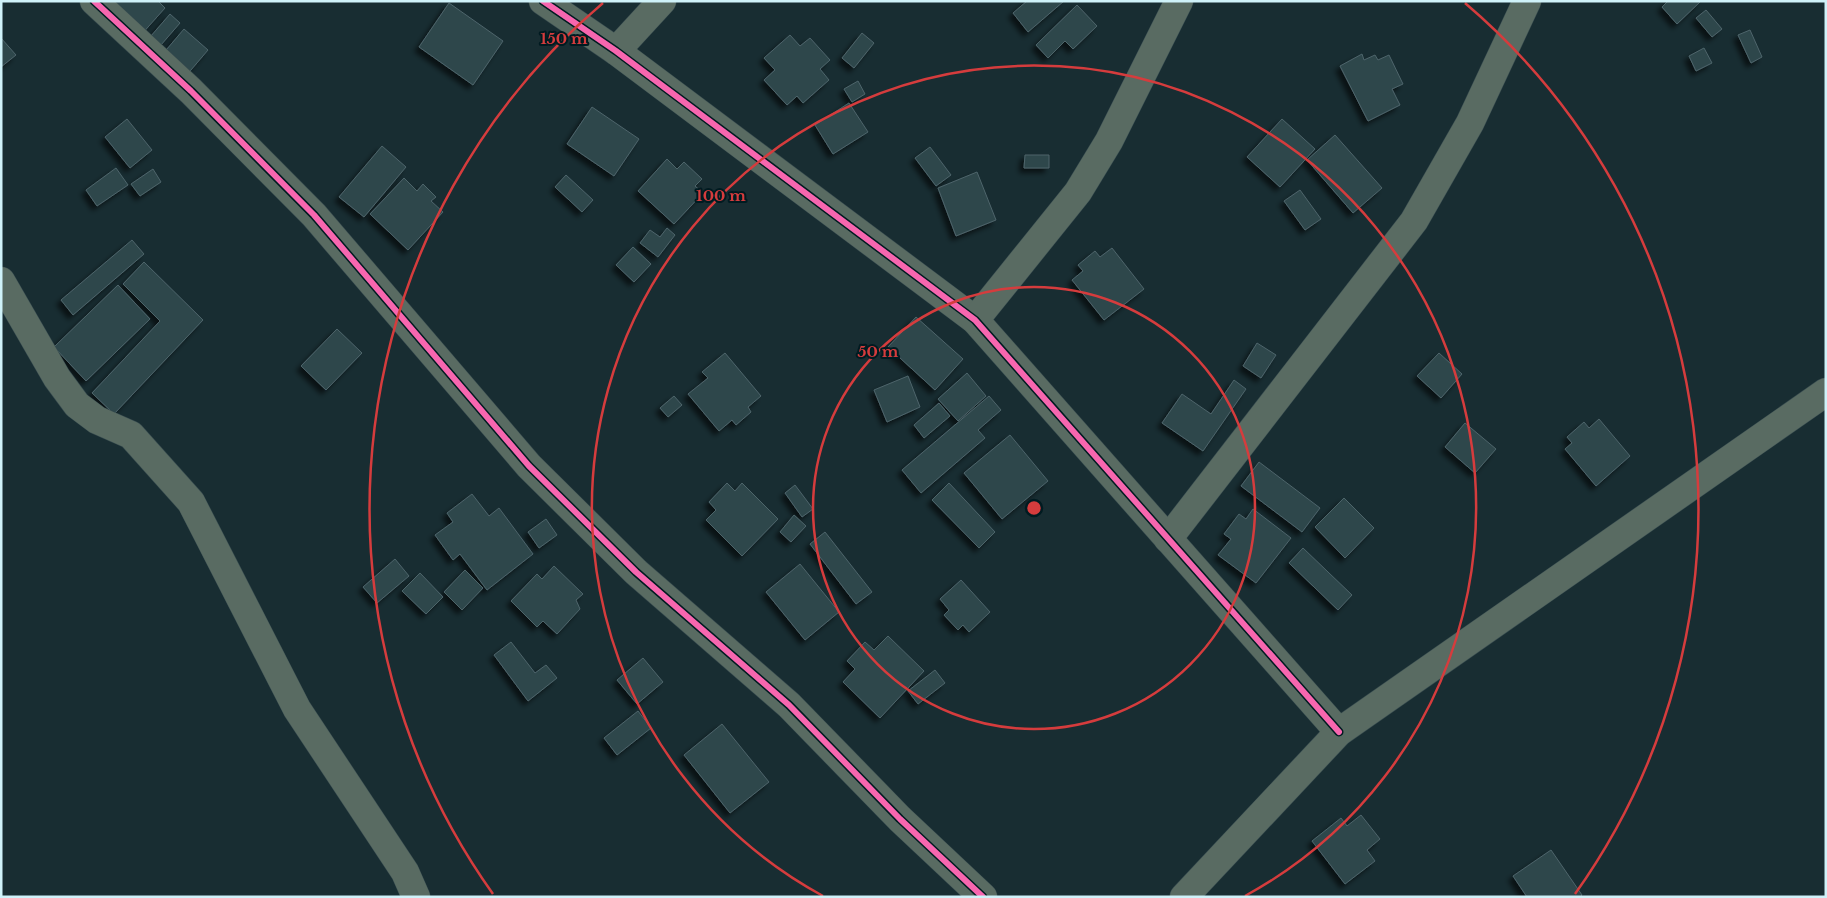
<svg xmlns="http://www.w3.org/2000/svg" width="1827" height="898" font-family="'Libre Baskerville',serif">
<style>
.building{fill:#2e464b;stroke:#4e656b;filter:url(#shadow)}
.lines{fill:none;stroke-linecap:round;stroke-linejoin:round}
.minor-casing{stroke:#374b4f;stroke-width:29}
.minor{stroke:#596b62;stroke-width:28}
.cycleway-casing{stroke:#001b21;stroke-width:9}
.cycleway{stroke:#f766af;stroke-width:6}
.ring{fill:none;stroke:#d53c3d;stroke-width:2.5}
.centre{fill:#d53c3d;stroke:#001b21;stroke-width:2.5}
.ring-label{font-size:15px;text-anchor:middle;font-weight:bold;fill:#d53c3d;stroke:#001b21;stroke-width:4;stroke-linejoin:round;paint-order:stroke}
</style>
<defs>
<filter id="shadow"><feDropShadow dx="-4.5" dy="4.5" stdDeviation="2.5" flood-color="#0009"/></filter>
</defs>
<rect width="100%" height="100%" fill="#182d32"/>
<g class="building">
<polygon points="107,1 158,1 165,8 140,36"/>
<polygon points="1027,1 1064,1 1028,32 1013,13"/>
<polygon points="1668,1 1701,1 1677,24 1662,7"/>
<polygon points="449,3 503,41 473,85 419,47"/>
<polygon points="1077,5 1097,26 1073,49 1065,41 1048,58 1036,45"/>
<polygon points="1706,10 1722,29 1712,37 1696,18"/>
<polygon points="170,14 180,23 154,53 144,44"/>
<polygon points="184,29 208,50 185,77 161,56"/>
<polygon points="1750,30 1762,57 1751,63 1738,35"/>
<polygon points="862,33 874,43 854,68 842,58"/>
<polygon points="790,35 800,46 810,38 830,60 820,69 829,80 803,103 797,96 787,105 764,80 775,70 764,58"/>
<polygon points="1,38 16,55 1,67"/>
<polygon points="1704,48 1712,63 1696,71 1689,56"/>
<polygon points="1362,54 1364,60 1375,55 1378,60 1389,55 1403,84 1392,89 1400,105 1368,121 1340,66"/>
<polygon points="858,81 865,94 852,102 844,89"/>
<polygon points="849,103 868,132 833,154 815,125"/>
<polygon points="592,107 639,139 614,176 567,144"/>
<polygon points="127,119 152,150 130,168 105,137"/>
<polygon points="1282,119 1315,149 1280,187 1247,157"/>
<polygon points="1335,135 1382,188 1353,213 1307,160"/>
<polygon points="382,146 406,167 364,217 339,197"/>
<polygon points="930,147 951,175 936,186 915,158"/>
<polygon points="1025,155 1049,155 1049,168 1024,168"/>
<polygon points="667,159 677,169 684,162 702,179 695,186 703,193 674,224 638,191"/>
<polygon points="116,168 128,185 97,206 86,190"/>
<polygon points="153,169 161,182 140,196 131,184"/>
<polygon points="977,172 996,220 956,236 938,188"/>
<polygon points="566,175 593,200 582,212 555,187"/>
<polygon points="404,178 417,191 423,184 436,197 431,201 443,212 408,250 370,214"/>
<polygon points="1300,190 1321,219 1305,230 1284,201"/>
<polygon points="667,228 675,235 658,257 640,243 650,230 660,237"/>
<polygon points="132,240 144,254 73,315 61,300"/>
<polygon points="633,247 651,264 634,282 616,265"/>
<polygon points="1112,248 1144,289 1104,320 1072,280 1083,271 1078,265 1095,251 1100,257"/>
<polygon points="144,262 203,320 114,414 92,393 160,321 123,284"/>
<polygon points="118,285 150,319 86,381 54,347"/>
<polygon points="916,317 963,359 935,390 888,347"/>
<polygon points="337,329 362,353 326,390 301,366"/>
<polygon points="1257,343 1276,355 1261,378 1243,366"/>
<polygon points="725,353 761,396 748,407 751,412 736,425 732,420 719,431 688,394 708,378 702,372"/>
<polygon points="1439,353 1462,374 1441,398 1417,376"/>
<polygon points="967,373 986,396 958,421 938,399"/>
<polygon points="908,376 920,407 887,422 874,390"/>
<polygon points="1234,380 1246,389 1203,451 1162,423 1182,394 1211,414"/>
<polygon points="674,396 682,405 668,417 660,408"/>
<polygon points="989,396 1001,410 978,430 985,438 921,493 902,470"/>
<polygon points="939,403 950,416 924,438 914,425"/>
<polygon points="1599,419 1630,456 1596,486 1565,449 1572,443 1567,437 1584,422 1589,428"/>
<polygon points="1465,423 1496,449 1475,473 1445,447"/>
<polygon points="1010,435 1048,481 1002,519 964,473"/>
<polygon points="1259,462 1320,508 1302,532 1241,486"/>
<polygon points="727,483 735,491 742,483 778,519 742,556 706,520 716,510 709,502"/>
<polygon points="949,483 995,532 979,548 932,500"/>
<polygon points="795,485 813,509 802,517 785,493"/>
<polygon points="472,494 489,516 499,508 533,554 487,590 460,554 453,560 435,535 453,522 447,513"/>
<polygon points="1344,498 1374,528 1345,558 1315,527"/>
<polygon points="1253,509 1291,538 1256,583 1218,555 1231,539 1224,534 1239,514 1246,519"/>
<polygon points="794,515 806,526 791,542 780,532"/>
<polygon points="546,519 557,535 539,548 528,532"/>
<polygon points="825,532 872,592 856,604 810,544"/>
<polygon points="1303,548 1352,595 1338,610 1289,563"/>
<polygon points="395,559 409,576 377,603 363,587"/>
<polygon points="800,564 839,612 805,640 766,592"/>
<polygon points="554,566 583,594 576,600 580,609 557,634 543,621 537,627 511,601 537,574 542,579"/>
<polygon points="465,570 483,588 462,610 444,592"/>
<polygon points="420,573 443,597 426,614 402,591"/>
<polygon points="961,580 990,612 969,632 963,625 958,630 944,615 949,610 940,599"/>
<polygon points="888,636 924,671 880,718 843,682 855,669 847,661 865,642 874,650"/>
<polygon points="511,642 535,673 546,665 557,678 528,701 494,655"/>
<polygon points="643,658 663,682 637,704 617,680"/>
<polygon points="935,670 945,683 918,704 908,691"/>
<polygon points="638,711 651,728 617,755 604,738"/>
<polygon points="722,724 769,782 730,813 684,755"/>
<polygon points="1361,815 1380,839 1367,850 1375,861 1345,884 1312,841 1341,818 1347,826"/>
<polygon points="1551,850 1582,895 1580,897 1527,897 1513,876"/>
</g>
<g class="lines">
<g class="minor-casing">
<g id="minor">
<polyline points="94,1 191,91 314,215 529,466 636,572 789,705 900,819 983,897"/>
<polyline points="543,1 616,51 975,320 1339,732"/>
<polyline points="616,51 662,1"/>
<polyline points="1,281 57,378 77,405 97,420 131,435 191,502 297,709 405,872 416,897"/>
<polyline points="975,320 1078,192 1109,141 1179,1"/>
<polyline points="1168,539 1414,221 1470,123 1527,1"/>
<polyline points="1184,897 1339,732 1826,392"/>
</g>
</g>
<use href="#minor" class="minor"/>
<g class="cycleway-casing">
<g id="cycleway">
<polyline points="94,1 191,91 314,215 529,466 636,572 789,705 900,819 983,897"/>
<polyline points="543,1 616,51 975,320 1339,732"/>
</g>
</g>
<use href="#cycleway" class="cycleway"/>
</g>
<g class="ring">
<circle cx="1034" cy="508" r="221"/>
<path d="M823 896A442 442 0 1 1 1245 896"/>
<path d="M493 894A664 664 0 0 1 603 3M1465 3A664 664 0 0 1 1575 894"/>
</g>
<circle cx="1034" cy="508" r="8" class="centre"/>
<g class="ring-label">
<text x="564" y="44">150 m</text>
<text x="721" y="201">100 m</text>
<text x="878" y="357">50 m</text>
</g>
<rect width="1827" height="898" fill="none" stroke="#cff2f9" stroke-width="5"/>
</svg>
